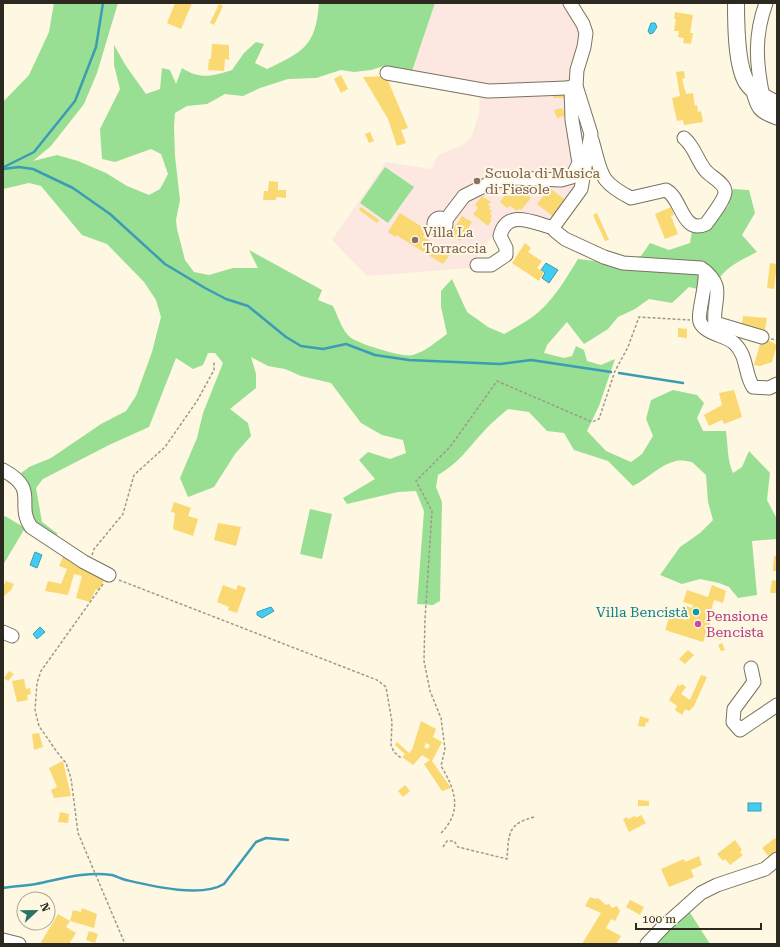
<svg xmlns="http://www.w3.org/2000/svg" width="780" height="947" font-family="'Roboto Serif',serif">
<style>
.education{fill:#fce8e1}
.green{fill:#98df93}
.water{fill:#41cdf3;stroke:#3b9cb4}
.lines{fill:none;stroke-linecap:round;stroke-linejoin:round}
.stream{stroke:#3b9cb4;stroke-width:2.5}
.building{fill:#fad872;fill-rule:evenodd}
.minor-casing{stroke:#78725f;stroke-width:15}
.major-casing{stroke:#78725f;stroke-width:18}
.path{stroke:#9e998a;stroke-width:1.5;stroke-dasharray:3 2;stroke-linecap:butt}
.minor{stroke:#fff;stroke-width:13}
.major{stroke:#fff;stroke-width:16}
.education-dot{fill:#8d6e63;stroke:#fef7e2;stroke-width:1.5}
.culture-dot{fill:#0f9aa8;stroke:#fef7e2;stroke-width:1.5}
.hotel-dot{fill:#d1479c;stroke:#fef7e2;stroke-width:1.5}
.labels{text-anchor:middle;dominant-baseline:central;stroke-width:4;stroke-linejoin:round;paint-order:stroke}
.education-label{font-size:14px;fill:#785e54;stroke:#fef7e2;text-anchor:start}
.culture-label{font-size:14px;fill:#0d838f;stroke:#fef7e2;text-anchor:end}
.hotel-label{font-size:14px;fill:#b23c85;stroke:#fef7e2;text-anchor:start}
</style>
<rect width="100%" height="100%" fill="#fef7e2"/>
<g class="education">
<polygon points="435,3 568,3 583,30 574,79 568,85 491,89 411,74"/>
<polygon points="574,89 586,125 583,174 554,222 503,222 469,268 367,276 332,240 386,162 431,169 438,155 462,145 471,138 479,114 480,92"/>
</g>
<g class="green">
<path d="M54,3H118L97,73L84,104L51,146L33,161L57,155L78,161L106,173L127,186L149,195L160,189L168,174L161,154L151,149L115,162L102,159L100,129L120,89L114,65V45L126,66L146,94L160,89L162,68L170,70L176,84L182,68C200,80 213,76 232,70L244,53L256,42L264,44L255,63L267,69C303,52 316,46 319,3H435L411,74L384,66L371,70L354,72L341,70L316,78L288,79L260,88L243,96L225,94L207,104L187,106L175,113L174,127L175,156L180,200L176,220L177,229L185,260L194,272L209,275L233,268H258L249,250L322,290L318,300L333,306C338,316 342,331 351,338C360,344 403,358 413,355C426,351 436,342 447,334L441,307V291L452,279L467,312L488,327L504,334C513,329 522,324 531,318C552,303 565,280 578,259L611,263L641,256L650,243L669,250L690,243L692,231L710,227L728,206L733,189L749,190L755,213L742,235L757,252C733,264 724,268 710,292L689,287L672,303L649,299L635,309L618,317L608,329L584,344L567,322L547,345L544,353L564,358L572,356L576,346L584,350L587,361L601,365L615,359L599,406L587,431L606,451L631,462L642,454L653,436L646,419L651,400L673,390L697,395L704,403L697,418L703,431H726C728,445 727,460 733,473L742,467L749,451L770,473L767,500L777,519V539L752,541L757,595L738,598L729,587L719,583L700,579L682,584L660,575L680,547L700,533L713,520L708,502L706,475L692,462C687,461 681,460 676,461C660,464 648,479 633,486L608,461L574,450L564,433L547,431L529,412L508,409C500,416 492,422 485,430C470,446 458,464 438,475L436,487L442,502L440,601L433,605L417,604L424,511L416,491L398,492L347,504L343,498L375,479L359,460L368,452L390,459L406,453L403,440L382,435L361,423L331,383L301,376L285,369L268,366L251,357L256,374V388L230,409L248,423L251,436L235,454L214,487L188,497L180,478L197,438L203,413L223,363L215,353H208L203,365L193,369L176,358L149,427L109,445L43,479L36,488L42,522L58,534L48,538L31,527L16,477L29,467L51,458L101,424L126,411L136,396L152,352L161,317L156,300L144,282L107,244L82,235L41,186L29,183L3,189V102L29,75L49,32Z"/>
<polygon points="385,167 414,187 388,223 360,203"/>
<polygon points="310,509 332,514 322,559 300,554"/>
<polygon points="5,516 25,528 3,565 3,519"/>
<polygon points="689,911 710,944 652,944"/>
</g>
<g class="water">
<polygon points="651,23 655,23 657,27 653,33 650,34 648,31"/>
<polygon points="546,263 558,270 549,283 542,278 545,273 541,270"/>
<polygon points="35,552 42,555 37,568 30,565"/>
<polygon points="271,607 274,611 262,618 257,615 257,612"/>
<polygon points="40,627 45,632 37,639 33,634"/>
<rect x="748" y="803" width="13" height="8"/>
</g>
<g class="lines">
<g class="stream">
<polyline points="4,167 34,152 75,101 96,47 103,3"/>
<polyline points="3,169 19,167 33,169 73,188 110,214 165,264 205,288 226,299 248,306 286,337 301,346 323,349 346,344 375,355 409,360 500,364 531,360 611,372"/>
<polyline points="619,373 683,383"/>
<path d="M3,888C14,886 25,886 36,884C61,879 86,871 112,875C116,876 121,879 126,880C152,886 201,898 224,884L256,842L266,838L288,840"/>
</g>
</g>
<g class="building">
<polygon points="175,3 192,3 181,29 167,23"/>
<polygon points="219,4 223,6 214,25 210,23"/>
<polygon points="675,12 693,15 690,33 693,33 691,44 683,43 684,38 678,37 679,31 674,31 676,19 674,19"/>
<polygon points="212,44 229,45 229,60 225,59 224,71 208,70 209,59 211,59"/>
<polygon points="684,71 685,78 682,79 686,94 693,93 695,106 697,105 698,112 701,111 703,122 684,125 683,120 677,121 672,98 680,96 676,72"/>
<polygon points="341,75 348,89 341,93 334,79"/>
<polygon points="386,76 408,128 401,130 406,143 397,146 388,119 363,77"/>
<polygon points="563,90 567,98 553,98 553,92"/>
<polygon points="562,108 565,113 564,116 557,118 554,110"/>
<polygon points="370,132 374,141 369,143 365,134"/>
<polygon points="269,181 278,182 278,190 286,190 286,198 276,197 276,200 263,200 264,191 268,191"/>
<polygon points="550,188 568,202 555,218 537,204"/>
<polygon points="523,191 531,198 521,210 519,209 517,211 510,206 507,208 500,202 505,195 511,196 514,193 516,194 518,192 521,194"/>
<polygon points="482,196 491,202 488,205 491,207 489,209 492,211 490,214 492,216 490,219 492,220 488,226 473,214 478,208 475,205"/>
<polygon points="361,207 379,220 377,223 359,210"/>
<polygon points="671,207 674,215 671,216 678,234 665,239 655,214"/>
<polygon points="400,213 427,230 423,237 451,253 443,264 396,235 395,237 388,232"/>
<polygon points="597,213 609,240 605,241 593,215"/>
<polygon points="462,216 472,222 460,241 450,234"/>
<polygon points="525,243 531,248 528,252 542,261 537,268 544,272 539,281 512,263"/>
<polygon points="770,263 777,264 774,289 767,288"/>
<polygon points="743,316 767,318 764,335 741,329"/>
<polygon points="678,328 687,329 687,338 678,337"/>
<polygon points="762,337 777,345 772,362 760,366 754,365"/>
<polygon points="734,390 742,417 724,424 722,420 709,426 704,415 722,405 719,393"/>
<polygon points="174,502 191,508 188,516 198,519 193,536 173,529 175,513 171,512"/>
<polygon points="218,523 241,527 236,546 214,540"/>
<polygon points="64,554 71,559 70,562 106,577 98,591 96,589 90,602 76,598 82,576 74,574 68,595 45,591 48,581 61,584 67,569 59,566"/>
<polygon points="774,556 777,556 777,571 773,571"/>
<polygon points="772,580 777,581 777,593 770,593"/>
<polygon points="6,581 14,584 11,590 4,596 3,587"/>
<polygon points="223,585 236,590 238,585 246,588 237,613 228,610 229,607 217,602"/>
<polygon points="712,585 726,591 723,603 714,600 709,618 712,619 703,642 665,630 670,615 686,620 687,618 680,615 683,605 692,608 693,605 683,602 687,590 708,597"/>
<polygon points="716,633 722,635 721,640 715,638"/>
<polygon points="722,643 725,650 721,651 718,645"/>
<polygon points="688,650 694,655 685,664 679,659"/>
<polygon points="9,671 14,674 8,681 4,678"/>
<polygon points="701,675 707,677 694,706 689,711 685,709 682,715 675,710 677,706 669,700 678,685 680,686 682,684 686,687 681,694 690,700"/>
<polygon points="24,679 26,689 30,688 31,694 27,695 28,700 17,702 12,681"/>
<polygon points="640,716 649,719 648,723 646,722 645,727 638,726"/>
<path d="M421,721L436,729L433,737L442,742L432,761L451,788L442,791L424,764L430,760L422,755L413,765L402,757L405,754L395,745L397,742L409,753L412,750ZM426,743L430,745L428,749L424,747Z"/>
<polygon points="39,733 43,747 34,750 32,734"/>
<polygon points="63,761 71,796 54,798 51,790 57,787 49,768"/>
<polygon points="405,785 410,791 403,797 398,791"/>
<polygon points="638,800 649,801 649,806 638,806"/>
<polygon points="60,812 69,814 68,823 58,822"/>
<polygon points="641,815 646,823 629,832 623,819 627,817 628,819 635,816 636,818"/>
<polygon points="775,838 777,841 777,851 769,857 762,848"/>
<polygon points="735,840 742,850 740,852 743,855 730,865 725,859 723,861 717,854"/>
<polygon points="699,856 702,865 691,870 694,877 669,887 661,869 684,859 685,862"/>
<polygon points="590,897 596,899 598,898 606,905 609,904 612,908 617,906 620,911 615,921 611,919 606,928 621,936 616,944 582,944 601,913 585,906"/>
<polygon points="630,900 644,907 640,915 626,907"/>
<polygon points="82,908 97,914 94,928 70,921 73,910 81,912"/>
<polygon points="58,914 70,921 66,927 76,933 69,944 40,944"/>
<polygon points="89,931 98,934 95,943 86,940"/>
</g>
<g class="lines">
<g class="minor-casing">
<g id="minor">
<path d="M570,3L583,24L586,33L584,47L577,70L576,86L591,134L581,189L554,226L555,231L565,239L604,257L623,263L701,268C728,287 712,300 715,323L762,337"/>
<polyline points="387,73 488,91 566,88 576,86"/>
<path d="M752,88C757,107 758,112 777,118"/>
<path d="M763,97C756,63 754,36 766,3"/>
<path d="M592,140C602,174 598,181 631,198L666,190C682,198 682,235 706,224C711,217 725,199 725,192C725,183 711,177 706,171C697,161 695,147 684,138"/>
<circle cx="440" cy="224" r="6"/>
<polyline points="445,221 464,196 492,182 513,178 561,180 572,177 579,163 572,120 571,87"/>
<path d="M477,265H491L506,255V248L500,236C507,207 536,224 554,228"/>
<path d="M705,271C707,284 697,314 700,322C705,334 725,335 734,343C748,356 744,373 753,387L769,388L777,384"/>
<path d="M3,470C40,490 15,503 31,527L84,562L109,575"/>
<polyline points="3,632 12,636"/>
<polyline points="751,668 754,682 734,709 733,722 740,730 777,705"/>
<polyline points="3,940 19,944"/>
<polyline points="647,944 664,926 701,893 717,885 765,869 777,859"/>
</g>
</g>
<g class="major-casing">
<path id="major" d="M736,3C736,23 736,66 747,83C754,93 766,98 777,104"/>
</g>
<g class="path">
<polyline points="771,339 777,340"/>
<polyline points="92,555 94,549 123,514 134,475 165,447 197,401 214,370 214,362"/>
<polyline points="119,580 377,680 386,687 392,722 391,745 394,752 401,758"/>
<polyline points="103,584 41,671 37,683 35,710 39,726 57,752 66,763 71,778 78,833 125,944"/>
<path d="M441,833C463,811 455,789 441,766L445,749L441,718L430,691L424,661L425,619L432,511L416,481L450,447L497,381L592,422L599,419L615,371L628,347L639,317L690,320"/>
<path d="M443,847L447,841H454L458,847L507,859C509,834 507,824 534,817"/>
</g>
<use href="#minor" class="minor"/>
<use href="#major" class="major"/>
</g>
<g class="education-dot">
<circle cx="477" cy="181" r="4"/>
<circle cx="415" cy="240" r="4"/>
</g>
<circle class="culture-dot" cx="696" cy="612" r="4"/>
<circle class="hotel-dot" cx="698" cy="624" r="4"/>
<g class="labels">
<g class="education-label">
<text x="485" y="173">Scuola di Musica<tspan x="485" dy="16">di Fiesole</tspan></text>
<text x="423" y="232">Villa La<tspan x="423" dy="16">Torraccia</tspan></text>
</g>
<g class="culture-label">
<text x="688" y="612">Villa Bencistà</text>
</g>
<g class="hotel-label">
<text x="706" y="616">Pensione<tspan x="706" dy="16">Bencista</tspan></text>
</g>
</g>
<rect width="780" height="947" fill="none" stroke="#2c2921" stroke-width="8"/>
<g transform="translate(36 911) rotate(68)"><circle r="19" fill="#fef7e2" stroke="#aaa595"/>
<path d="M0-3L7 15L0 10L-7 15Z" fill="#2c7267"/>
<text y="-6" font-size="11" font-weight="bold" text-anchor="middle" fill="#2c2921">N</text>
</g>
<path d="M636 923v6h125v-6" fill="none" stroke="#2c2921" stroke-width="2"/>
<text x="642" y="923" font-size="12" fill="#2c2921" stroke="#fef7e2" stroke-width="3" paint-order="stroke">100 m</text>
</svg>
